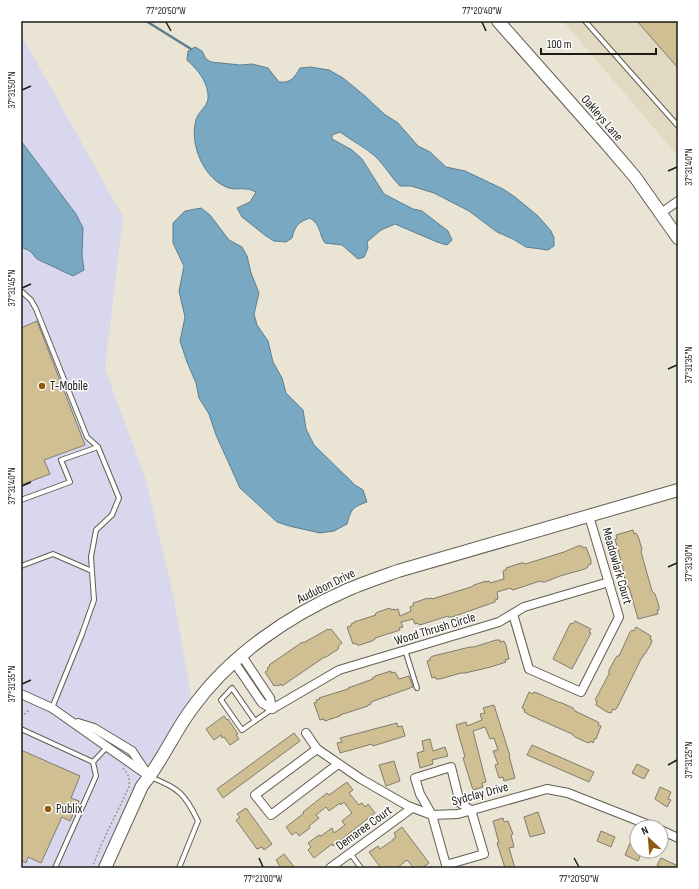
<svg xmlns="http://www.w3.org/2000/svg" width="699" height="889" font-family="'Sofia Sans Condensed',sans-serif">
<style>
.commercial{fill:#d9d7ed}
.built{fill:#e1d9c2}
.water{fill:#79a9c2;stroke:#5d7e8e}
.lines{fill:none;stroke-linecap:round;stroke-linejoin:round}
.stream{stroke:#5d7e8e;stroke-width:2.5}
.building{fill:#cfbf92;stroke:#817c6e}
.lane-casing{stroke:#635e51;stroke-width:6}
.street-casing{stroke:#635e51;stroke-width:10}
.secondary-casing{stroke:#635e51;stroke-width:14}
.path{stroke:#9a968b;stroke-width:1.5;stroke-dasharray:2 2;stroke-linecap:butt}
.lane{stroke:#fff;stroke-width:4}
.street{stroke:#fff;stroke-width:8}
.secondary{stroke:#fff;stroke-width:12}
.ticks{fill:none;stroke:#1d1b16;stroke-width:1.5}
.poi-dot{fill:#905b0e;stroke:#fff;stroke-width:1.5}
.labels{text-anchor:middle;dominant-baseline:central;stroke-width:3;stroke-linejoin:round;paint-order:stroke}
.street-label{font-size:13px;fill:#1d1b16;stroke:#fff}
.poi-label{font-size:13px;fill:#1d1b16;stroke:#fff;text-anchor:start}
.neatline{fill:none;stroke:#1d1b16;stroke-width:1.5}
.ticks-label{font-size:10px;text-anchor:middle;fill:#1d1b16}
</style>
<rect width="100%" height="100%" fill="#e9e4d4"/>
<polygon class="commercial" points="21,34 123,217 105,369 146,480 174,599 193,707 175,733 105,868 21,868"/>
<polygon class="built" points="563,21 678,21 678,156"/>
<g class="water">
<path d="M195,47L202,51L206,59L211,62L240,65L252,64L268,68L279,82C291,83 294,78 300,68L310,67L329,70L343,78L365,96L384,114L398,123L418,146L430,152L446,167L465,171L503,189L515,197L538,216L551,231L554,238V246L548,250L526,247L513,239L497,232L469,211L434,193L411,186H400C391,177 385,166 376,157C365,147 352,141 340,132L332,135V139L352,150L362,159L384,194L413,209L422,211L448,231L452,240L447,245L437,242L395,224L381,230L367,242L368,248L364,257L358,259L342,245L325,243C318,233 322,226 310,218C298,222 295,226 292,238L286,242L274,241L266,236L242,217L237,208L250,202L256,192C253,191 250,189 247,189C241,188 235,190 229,188C204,180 189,144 196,120C198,112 207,107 208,99C209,83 198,70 187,60L188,51Z"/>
<polygon points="21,141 76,214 83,228 82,255 84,270 73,276 37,259 30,251 21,247"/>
<path d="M201,208L210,215L229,240L242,247L247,256L251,273L259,293L254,314L257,325L268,341L273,362L282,378L286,393L303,410L306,429L314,445L355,485L363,490L367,502C352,507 351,510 347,524L334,531L320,533L289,526L277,522L240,488L216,435L209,414L199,398L196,383L187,362L180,341L185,317L179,291L184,266L173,243V223L185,211Z"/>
</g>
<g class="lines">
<polyline class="stream" points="146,21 191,49"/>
</g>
<g class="building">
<polygon points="637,21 678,21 678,68"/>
<polygon points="37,321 85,445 44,460 50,474 21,485 21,328"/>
<polygon points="633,530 634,534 636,533 638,536 642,549 641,552 652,591 655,594 659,606 659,610 657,610 658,614 638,619 629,587 628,587 626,584 623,572 623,568 615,539 617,539 616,535"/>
<polygon points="578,546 582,546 583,548 586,547 591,560 591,564 588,565 588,567 585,569 560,576 545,582 541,582 540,581 516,589 512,590 511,588 497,592 498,599 495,600 495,602 452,617 448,617 448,616 423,624 419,625 418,623 415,624 413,619 401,622 403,627 399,628 400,630 397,631 375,638 375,639 372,641 360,645 357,645 356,643 353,644 347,627 351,626 351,624 354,623 354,622 376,615 375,614 378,612 390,608 391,610 394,609 394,610 398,609 400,616 411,611 410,607 414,605 413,603 428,598 428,599 432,598 432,599 471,587 474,585 486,581 486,582 489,581 490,583 504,579 503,571 506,570 506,568 521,563 524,563 525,564 564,552"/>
<polygon points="575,621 591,629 589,632 591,633 572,669 553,659 569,626 571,623 573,624"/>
<polygon points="636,627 651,636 650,639 652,640 651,644 645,654 644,654 643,657 642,657 617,708 615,710 613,709 611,713 607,712 596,705 597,701 595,700 609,674 609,670 615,659 617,656 619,656 630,632 632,630 634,631"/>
<polygon points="328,629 329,630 331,629 342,643 338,646 339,648 337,650 326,657 323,658 282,686 281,684 278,686 277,685 274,686 265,672 268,670 267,668 270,666 269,665 301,643 305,642"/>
<polygon points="496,640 500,640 500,642 504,641 506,645 509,659 505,660 506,662 491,667 465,673 461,673 440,679 436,679 435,677 432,678 427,661 430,660 430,658 433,656 470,647 474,647"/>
<polygon points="391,671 391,673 395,672 399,679 409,676 413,687 371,702 371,704 368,705 368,706 340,715 340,716 325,721 324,719 320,720 314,703 317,702 316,700 320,699 319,698 348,689 348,688 373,679 372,678 375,677 375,676"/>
<polygon points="529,692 533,694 534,692 537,693 558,702 562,703 573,708 575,711 596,721 599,723 598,725 601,726 596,739 595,738 593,743 590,741 589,743 586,742 575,737 572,734 527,714 527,713 524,712 525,710 522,708"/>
<polygon points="494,705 510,756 509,756 515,778 504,781 503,777 499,778 495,765 498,764 493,751 498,750 494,738 490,739 485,727 473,731 486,782 482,783 483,787 473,790 463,758 465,757 456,725 466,722 467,726 482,720 480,714 485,713 483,708"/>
<polygon points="224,716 227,720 228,719 238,734 236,735 239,739 230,745 224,737 222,738 221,735 214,740 213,739 206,729"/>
<polygon points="397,723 398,727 402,726 405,736 373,746 372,744 340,753 337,743 342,742 340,738"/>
<polygon points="294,733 300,741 223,798 217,789"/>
<polygon points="430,739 433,751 445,747 448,756 432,760 433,764 420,768 417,753 424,751 422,741"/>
<polygon points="532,745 594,772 589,782 527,755"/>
<polygon points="21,750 80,776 71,798 79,801 70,821 62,817 41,863 28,857 26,863 21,860"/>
<polygon points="394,761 400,781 386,786 379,765"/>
<polygon points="637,764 649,770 644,779 632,773"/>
<polygon points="347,782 353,790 349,793 359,805 362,803 365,807 368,804 375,813 333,846 332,844 314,858 308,850 311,847 308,843 319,835 321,836 332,828 334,833 345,825 342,821 352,813 344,802 341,805 340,803 329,811 326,807 316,815 319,818 309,826 310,828 299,836 296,832 292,835 286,827 304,813 303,812 327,793 329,795"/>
<polygon points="660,787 671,792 668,799 671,800 667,807 655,799"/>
<polygon points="246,808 272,844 264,850 262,847 257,849 236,820 240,817 237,814"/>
<polygon points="538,812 545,833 530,837 524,817"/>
<polygon points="503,818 504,822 508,821 513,834 511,835 514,847 509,848 515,868 505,868 497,843 499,843 493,821"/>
<polygon points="402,827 429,863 422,868 414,868 407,860 397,868 381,868 369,852 378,846 380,849 393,840 393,839 396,837 394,833"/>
<polygon points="601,831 615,837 611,847 597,841"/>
<polygon points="630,843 637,846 637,851 642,851 638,861 625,855"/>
<polygon points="284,854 295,868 281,868 276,860"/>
<polygon points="661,858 678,866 678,868 662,868 657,865"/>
</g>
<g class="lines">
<g class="lane-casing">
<g id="lane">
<polyline points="585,21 678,126"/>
<polyline points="21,291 31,300 36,309 87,437 98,447"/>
<polyline points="21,500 70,482 61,460 98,447 119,498 112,515 96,530 91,557 94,600 82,634 52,708"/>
<polyline points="21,566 53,554 92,571"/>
<polyline points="405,650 417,688"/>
<polyline points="255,721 232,688 221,700 242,730 272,709"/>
<polyline points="21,729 93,762"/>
<path d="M150,777C179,788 185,794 198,821L179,868"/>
<polyline points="350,853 361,868"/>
<polyline points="55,868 96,776 93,762 107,747"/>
</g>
</g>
<g class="street-casing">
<g id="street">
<polyline points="661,213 678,201"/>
<polyline points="513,614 529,669 581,692 619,617 589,516"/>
<polyline points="242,656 270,698 272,709"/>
<polyline points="234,662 262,703 272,709"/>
<polyline points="21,694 52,708 150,777"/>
<polyline points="272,709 339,670 499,622 524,607 609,582"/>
<polyline points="78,723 94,728 132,751 146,772"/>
<polyline points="306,733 317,749 361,779 408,806 432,815 458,814 547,789 568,793 654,827"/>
<polyline points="317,749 255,795 271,815 338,764"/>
<polygon points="451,767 460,803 471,810 484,854 446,865 432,815 420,794 415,778"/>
<polyline points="661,830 678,838"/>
<polyline points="330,868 412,808"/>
</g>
</g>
<g class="secondary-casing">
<g id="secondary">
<polyline points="498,21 605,142 635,177 678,238"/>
<path d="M105,868L142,786C162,762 174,732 193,707C231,655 288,616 347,590C363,583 381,577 398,571L678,490"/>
</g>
</g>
<g class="path">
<polyline points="21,717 29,710"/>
<path d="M92,868L101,845L129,787C130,779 129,775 123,768"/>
</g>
<use href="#lane" class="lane"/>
<use href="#street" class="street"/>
<use href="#secondary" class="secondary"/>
</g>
<path class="ticks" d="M166,22L171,31M482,22L486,31M22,90L31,86M668,171L677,167M22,288L31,284M668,369L677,365M22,486L31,482M668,567L677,563M22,684L31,680M668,765L677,760M259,858L263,867M574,858L579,867"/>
<g class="poi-dot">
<circle cx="42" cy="386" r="4"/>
<circle cx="48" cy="809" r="4"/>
</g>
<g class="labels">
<g class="street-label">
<text transform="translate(602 118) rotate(49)">Oakleys Lane</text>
<text transform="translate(617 566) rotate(74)">Meadowlark Court</text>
<text transform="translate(326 586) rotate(-26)">Audubon Drive</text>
<text transform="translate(435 629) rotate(-17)">Wood Thrush Circle</text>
<text transform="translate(480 794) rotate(-15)">Sydclay Drive</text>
<text transform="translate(364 828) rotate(-36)">Demaree Court</text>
</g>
<g class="poi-label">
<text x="50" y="386">T-Mobile</text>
<text x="56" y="809">Publix</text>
</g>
</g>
<rect width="699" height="889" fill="none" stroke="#ffffff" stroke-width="44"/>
<g transform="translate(649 839) rotate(334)"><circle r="19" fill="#ffffff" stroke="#a5a4a2"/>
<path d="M0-3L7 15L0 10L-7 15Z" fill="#905b0e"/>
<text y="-6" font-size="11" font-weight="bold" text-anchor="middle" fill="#1d1b16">N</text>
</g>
<path d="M541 48v6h115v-6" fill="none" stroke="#1d1b16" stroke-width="2"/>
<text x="547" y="48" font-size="12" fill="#1d1b16" stroke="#ffffff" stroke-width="3" paint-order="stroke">100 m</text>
<rect x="22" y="22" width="655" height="845" class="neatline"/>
<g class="ticks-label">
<text x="166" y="14">77°20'50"W</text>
<text x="482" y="14">77°20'40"W</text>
<text transform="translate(11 90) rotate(-90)" y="4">37°31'50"N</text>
<text transform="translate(688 167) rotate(-90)" y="4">37°31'40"N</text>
<text transform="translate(11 288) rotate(-90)" y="4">37°31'45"N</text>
<text transform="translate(688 365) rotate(-90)" y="4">37°31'35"N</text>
<text transform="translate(11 486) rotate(-90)" y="4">37°31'40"N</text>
<text transform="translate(688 563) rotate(-90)" y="4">37°31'30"N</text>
<text transform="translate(11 684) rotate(-90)" y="4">37°31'35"N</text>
<text transform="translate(688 760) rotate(-90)" y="4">37°31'25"N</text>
<text x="263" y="882">77°21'00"W</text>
<text x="579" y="882">77°20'50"W</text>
</g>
</svg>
